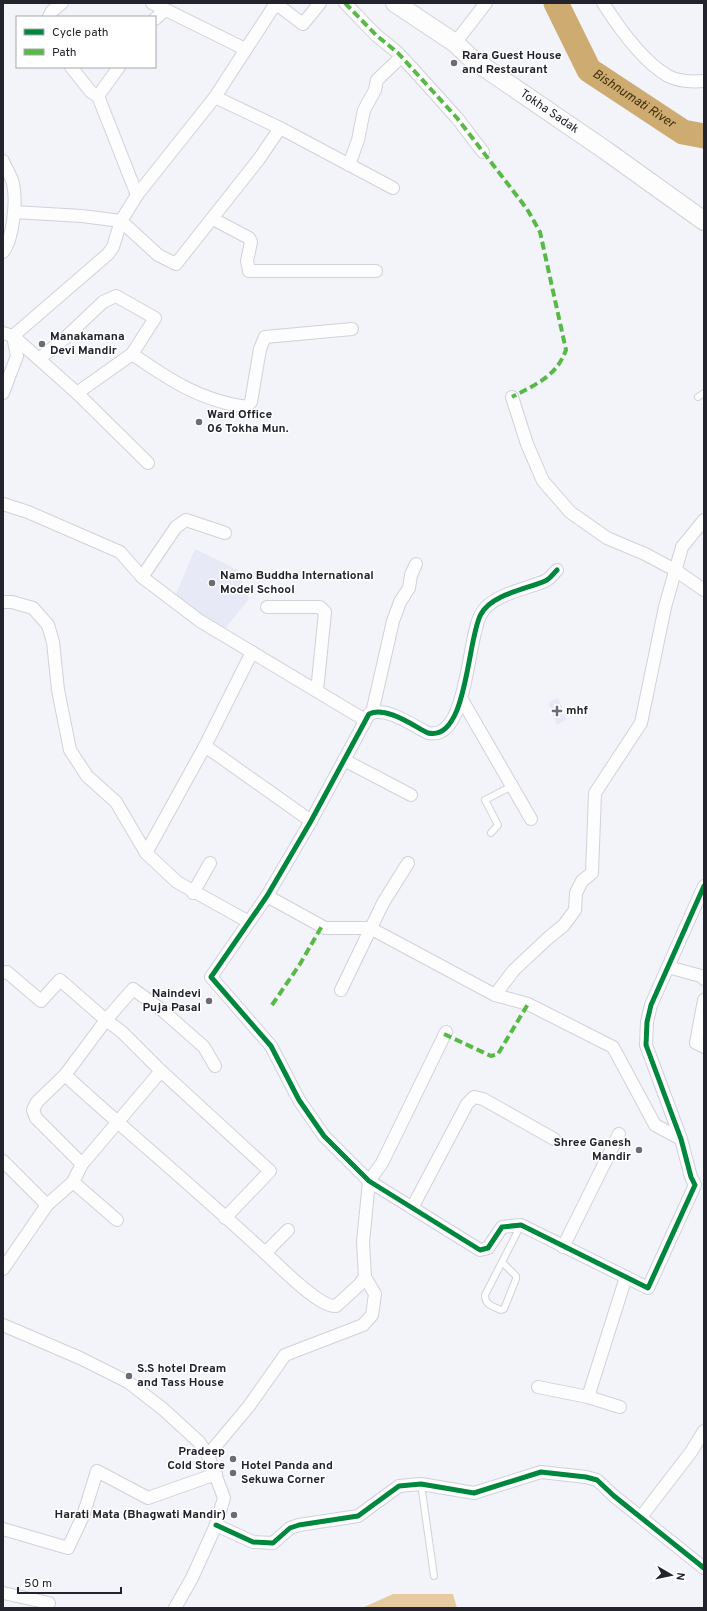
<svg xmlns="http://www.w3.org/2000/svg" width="707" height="1611" font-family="Overpass,sans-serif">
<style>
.built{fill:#e7e9f7}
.forest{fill:#e7cba0}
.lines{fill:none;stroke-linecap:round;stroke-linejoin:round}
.river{stroke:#cdab71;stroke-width:25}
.service-casing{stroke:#d1d1d9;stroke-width:8}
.minor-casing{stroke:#d1d1d9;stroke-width:14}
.secondary-casing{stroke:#d1d1d9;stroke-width:20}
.service{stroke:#fdfdfe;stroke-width:6}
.minor{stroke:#fdfdfe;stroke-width:12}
.secondary{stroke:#fdfdfe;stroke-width:18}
.quiet{stroke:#58b947;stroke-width:4;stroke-dasharray:8 4;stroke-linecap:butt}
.cycleway-casing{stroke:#fff;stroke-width:8}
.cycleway{stroke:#00873e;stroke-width:5}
.poi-dot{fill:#6c6c75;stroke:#fff;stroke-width:1.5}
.labels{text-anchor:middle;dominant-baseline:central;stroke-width:3;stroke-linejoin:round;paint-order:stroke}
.poi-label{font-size:12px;font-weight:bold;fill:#23232d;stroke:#fff;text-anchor:start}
.street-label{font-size:12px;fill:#23232d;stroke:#fff}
.water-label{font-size:13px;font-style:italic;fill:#432e09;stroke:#fff}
</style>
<rect width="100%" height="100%" fill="#f3f4fa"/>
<g class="built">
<polygon points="195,549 238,570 249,599 224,630 175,596"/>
<polygon points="558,698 567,719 557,725 548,703"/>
</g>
<polygon class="forest" points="393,1594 453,1594 457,1608 362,1608"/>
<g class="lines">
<path class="river" id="s1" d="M556,3L589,70L683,132L704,136"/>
<g class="service-casing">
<g id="service">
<polyline points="698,397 704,393"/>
<polyline points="491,833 498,825 485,800 512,786"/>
<path d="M502,1262L516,1276V1279L504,1309L501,1310C492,1306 485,1305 485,1295L521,1225"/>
<polyline points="421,1484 434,1576"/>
</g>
</g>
<g class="minor-casing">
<g id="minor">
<polyline points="152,3 245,49"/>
<polyline points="275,3 303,24 320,3"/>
<polyline points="345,3 376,35 398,53 412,68 457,118 483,152"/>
<path d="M603,3C619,28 642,61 668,76C678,81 693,82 704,81"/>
<polyline points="49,17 52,11 62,3"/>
<polyline points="155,19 165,10"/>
<polyline points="455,43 486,3"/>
<polyline points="71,67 91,92 98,96 137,195"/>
<polyline points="98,96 119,67"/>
<polyline points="215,97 280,128 393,188"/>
<path d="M3,161C6,169 12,177 13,184C17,200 13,239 3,252"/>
<polyline points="349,165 358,140 364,110 375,90 377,80 401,57"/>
<polyline points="14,212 82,216 121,221 158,255 176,264 259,159 280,128"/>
<polyline points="213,219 249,238 251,242 247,261 249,271 376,271"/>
<polyline points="3,333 13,336 77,393 148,463"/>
<path d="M132,354C170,380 199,400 246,407L251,402L260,349L265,337L352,329"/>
<polyline points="39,359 65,338 103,302 116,296 155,318 132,354 77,393"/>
<polyline points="3,393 17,356 13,336 108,254 113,247 121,221 137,195 215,97 276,3"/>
<polyline points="512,397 527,444 543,481 570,512 607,538 645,554 675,570 704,590"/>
<polyline points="3,504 28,512 120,552 142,577 200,621 365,720"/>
<path d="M557,570C553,574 550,579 545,581C527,589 492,594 481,614C467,638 468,742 428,733C412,725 386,706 369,714L311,821L267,896L211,977L271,1046L299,1100L324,1136L369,1181L480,1250L488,1248L502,1227L521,1225L648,1288L695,1185L691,1177L681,1139L646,1045L647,1022L651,1005L704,886"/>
<polyline points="142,577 176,527 186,520 225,533"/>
<polyline points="3,602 12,602 33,608 48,625 53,642 58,690 70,750 87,776 116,802 146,853 177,882 249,922"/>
<polyline points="267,607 320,607 325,612 317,691"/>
<polyline points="461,698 531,819"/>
<polyline points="372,713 393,621 400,602 409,588 411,575 416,564"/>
<polyline points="205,746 311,821"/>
<polyline points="344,760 411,795"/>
<polyline points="146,853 205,746 252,652"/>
<polyline points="193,893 210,863"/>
<polyline points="267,896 325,928 370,928 495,995 528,1004 613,1047 655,1125 681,1139"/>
<polyline points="668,967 701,976 704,979"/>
<polyline points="3,973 7,972 41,1001 60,980 106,1020 133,989 162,1010 204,1047 215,1066"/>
<polyline points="341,990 383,903 408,863"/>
<polyline points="495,995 514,970 547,939 564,925 575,910 576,893 582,881 592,873 595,793 641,723 665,607 682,547 704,520"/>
<polyline points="704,1000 696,1043 704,1047"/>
<polyline points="65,1075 37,1102 33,1110 36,1118 82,1164"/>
<polyline points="3,1161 47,1205"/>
<polyline points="73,1182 117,1220"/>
<polyline points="412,1208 467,1104 474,1097 483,1099 554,1139"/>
<path d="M225,1218L270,1171L161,1071L122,1032L106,1020L65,1075C131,1135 199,1192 264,1252C277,1264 320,1308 336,1306L359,1285L365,1277"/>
<polyline points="563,1247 619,1134"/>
<polyline points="265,1253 288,1230"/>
<polyline points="3,1269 47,1205 73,1182 82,1164 161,1071"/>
<polyline points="3,1325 80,1358 128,1382 163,1409 199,1442 208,1455 224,1498 216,1525 192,1578 175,1608"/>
<polyline points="538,1387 588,1397 626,1277"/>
<polyline points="588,1397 620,1407"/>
<polyline points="208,1455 249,1406 285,1355 363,1325 372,1315 375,1294 365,1277 363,1242 369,1181 382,1163 446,1032"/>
<polyline points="641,1517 691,1452 704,1431"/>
<polyline points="216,1525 253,1542 273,1543 290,1528 299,1525 358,1516 399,1486 421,1484 474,1493 541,1472 586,1477 597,1480 614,1496 704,1568"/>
<polyline points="3,1529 68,1548 83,1516 97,1471 148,1498 216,1474"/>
<polyline points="3,1593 49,1603"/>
</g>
</g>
<g class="secondary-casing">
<g id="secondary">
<path id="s2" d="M395,3L455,43L472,59L605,150L704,221"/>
</g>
</g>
<use href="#service" class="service"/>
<use href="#minor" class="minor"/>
<use href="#secondary" class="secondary"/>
<g class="quiet">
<path d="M345,3L376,35L398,53L457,118L527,209L540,232L566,350C556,377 536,384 512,397"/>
<polyline points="272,1005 300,964 322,926"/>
<polyline points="444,1034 491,1056 498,1054 528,1004"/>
</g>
<g class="cycleway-casing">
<g id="cycleway">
<path d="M557,570C553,574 550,579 545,581C527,589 492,594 481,614C467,638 468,742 428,733C412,725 386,706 369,714L311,821L267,896L211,977L271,1046L299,1100L324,1136L369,1181L480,1250L488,1248L502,1227L521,1225L648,1288L695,1185L691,1177L681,1139L646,1045L647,1022L651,1005L704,886"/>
<polyline points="216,1525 253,1542 273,1543 290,1528 299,1525 358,1516 399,1486 421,1484 474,1493 541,1472 586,1477 597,1480 614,1496 704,1568"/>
</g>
</g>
<use href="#cycleway" class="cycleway"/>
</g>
<g class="poi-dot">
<circle cx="454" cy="63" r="4"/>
<circle cx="42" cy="344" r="4"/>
<circle cx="199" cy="422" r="4"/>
<circle cx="212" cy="583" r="4"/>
<path d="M555 705h4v4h4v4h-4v4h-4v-4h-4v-4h4z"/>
<circle cx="209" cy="1001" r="4"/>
<circle cx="639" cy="1150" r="4"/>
<circle cx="129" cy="1376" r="4"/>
<circle cx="233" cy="1459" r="4"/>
<circle cx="233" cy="1473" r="4"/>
<circle cx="234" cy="1515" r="4"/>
</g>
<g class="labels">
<g class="poi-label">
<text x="462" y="56">Rara Guest House<tspan x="462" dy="14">and Restaurant</tspan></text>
<text x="50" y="337">Manakamana<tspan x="50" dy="14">Devi Mandir</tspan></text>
<text x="207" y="415">Ward Office<tspan x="207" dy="14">06 Tokha Mun.</tspan></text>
<text x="220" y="576">Namo Buddha International<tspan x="220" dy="14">Model School</tspan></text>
<text x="566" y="711">mhf</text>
<text x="201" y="994" text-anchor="end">Naindevi<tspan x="201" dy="14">Puja Pasal</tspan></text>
<text x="631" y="1143" text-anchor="end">Shree Ganesh<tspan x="631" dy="14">Mandir</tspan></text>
<text x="137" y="1369">S.S hotel Dream<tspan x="137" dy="14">and Tass House</tspan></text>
<text x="225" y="1452" text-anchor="end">Pradeep<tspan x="225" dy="14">Cold Store</tspan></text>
<text x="241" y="1466">Hotel Panda and<tspan x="241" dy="14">Sekuwa Corner</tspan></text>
<text x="226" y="1515" text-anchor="end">Harati Mata (Bhagwati Mandir)</text>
</g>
<g class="street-label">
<text stroke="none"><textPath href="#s2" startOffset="189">Tokha Sadak</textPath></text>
</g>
<g class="water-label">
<text stroke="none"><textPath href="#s1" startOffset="128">Bishnumati River</textPath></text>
</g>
</g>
<rect width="707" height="1611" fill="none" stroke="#23232d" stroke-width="8"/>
<rect x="16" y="16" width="140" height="52" fill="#ffffff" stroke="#a7a7ab"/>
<rect x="24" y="29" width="20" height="6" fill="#00873e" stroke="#a7a7ab"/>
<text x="52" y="36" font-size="12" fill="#23232d">Cycle path</text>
<rect x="24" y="49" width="20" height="6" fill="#58b947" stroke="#a7a7ab"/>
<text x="52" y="56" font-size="12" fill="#23232d">Path</text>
<g transform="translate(671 1575) rotate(99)" stroke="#ffffff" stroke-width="3" paint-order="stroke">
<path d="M0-3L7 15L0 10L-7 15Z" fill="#23232d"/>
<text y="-6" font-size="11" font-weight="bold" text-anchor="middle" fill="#23232d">N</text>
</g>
<path d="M18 1587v6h103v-6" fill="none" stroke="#23232d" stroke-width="2"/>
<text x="24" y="1587" font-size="12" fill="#23232d" stroke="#ffffff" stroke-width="3" paint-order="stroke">50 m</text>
</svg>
